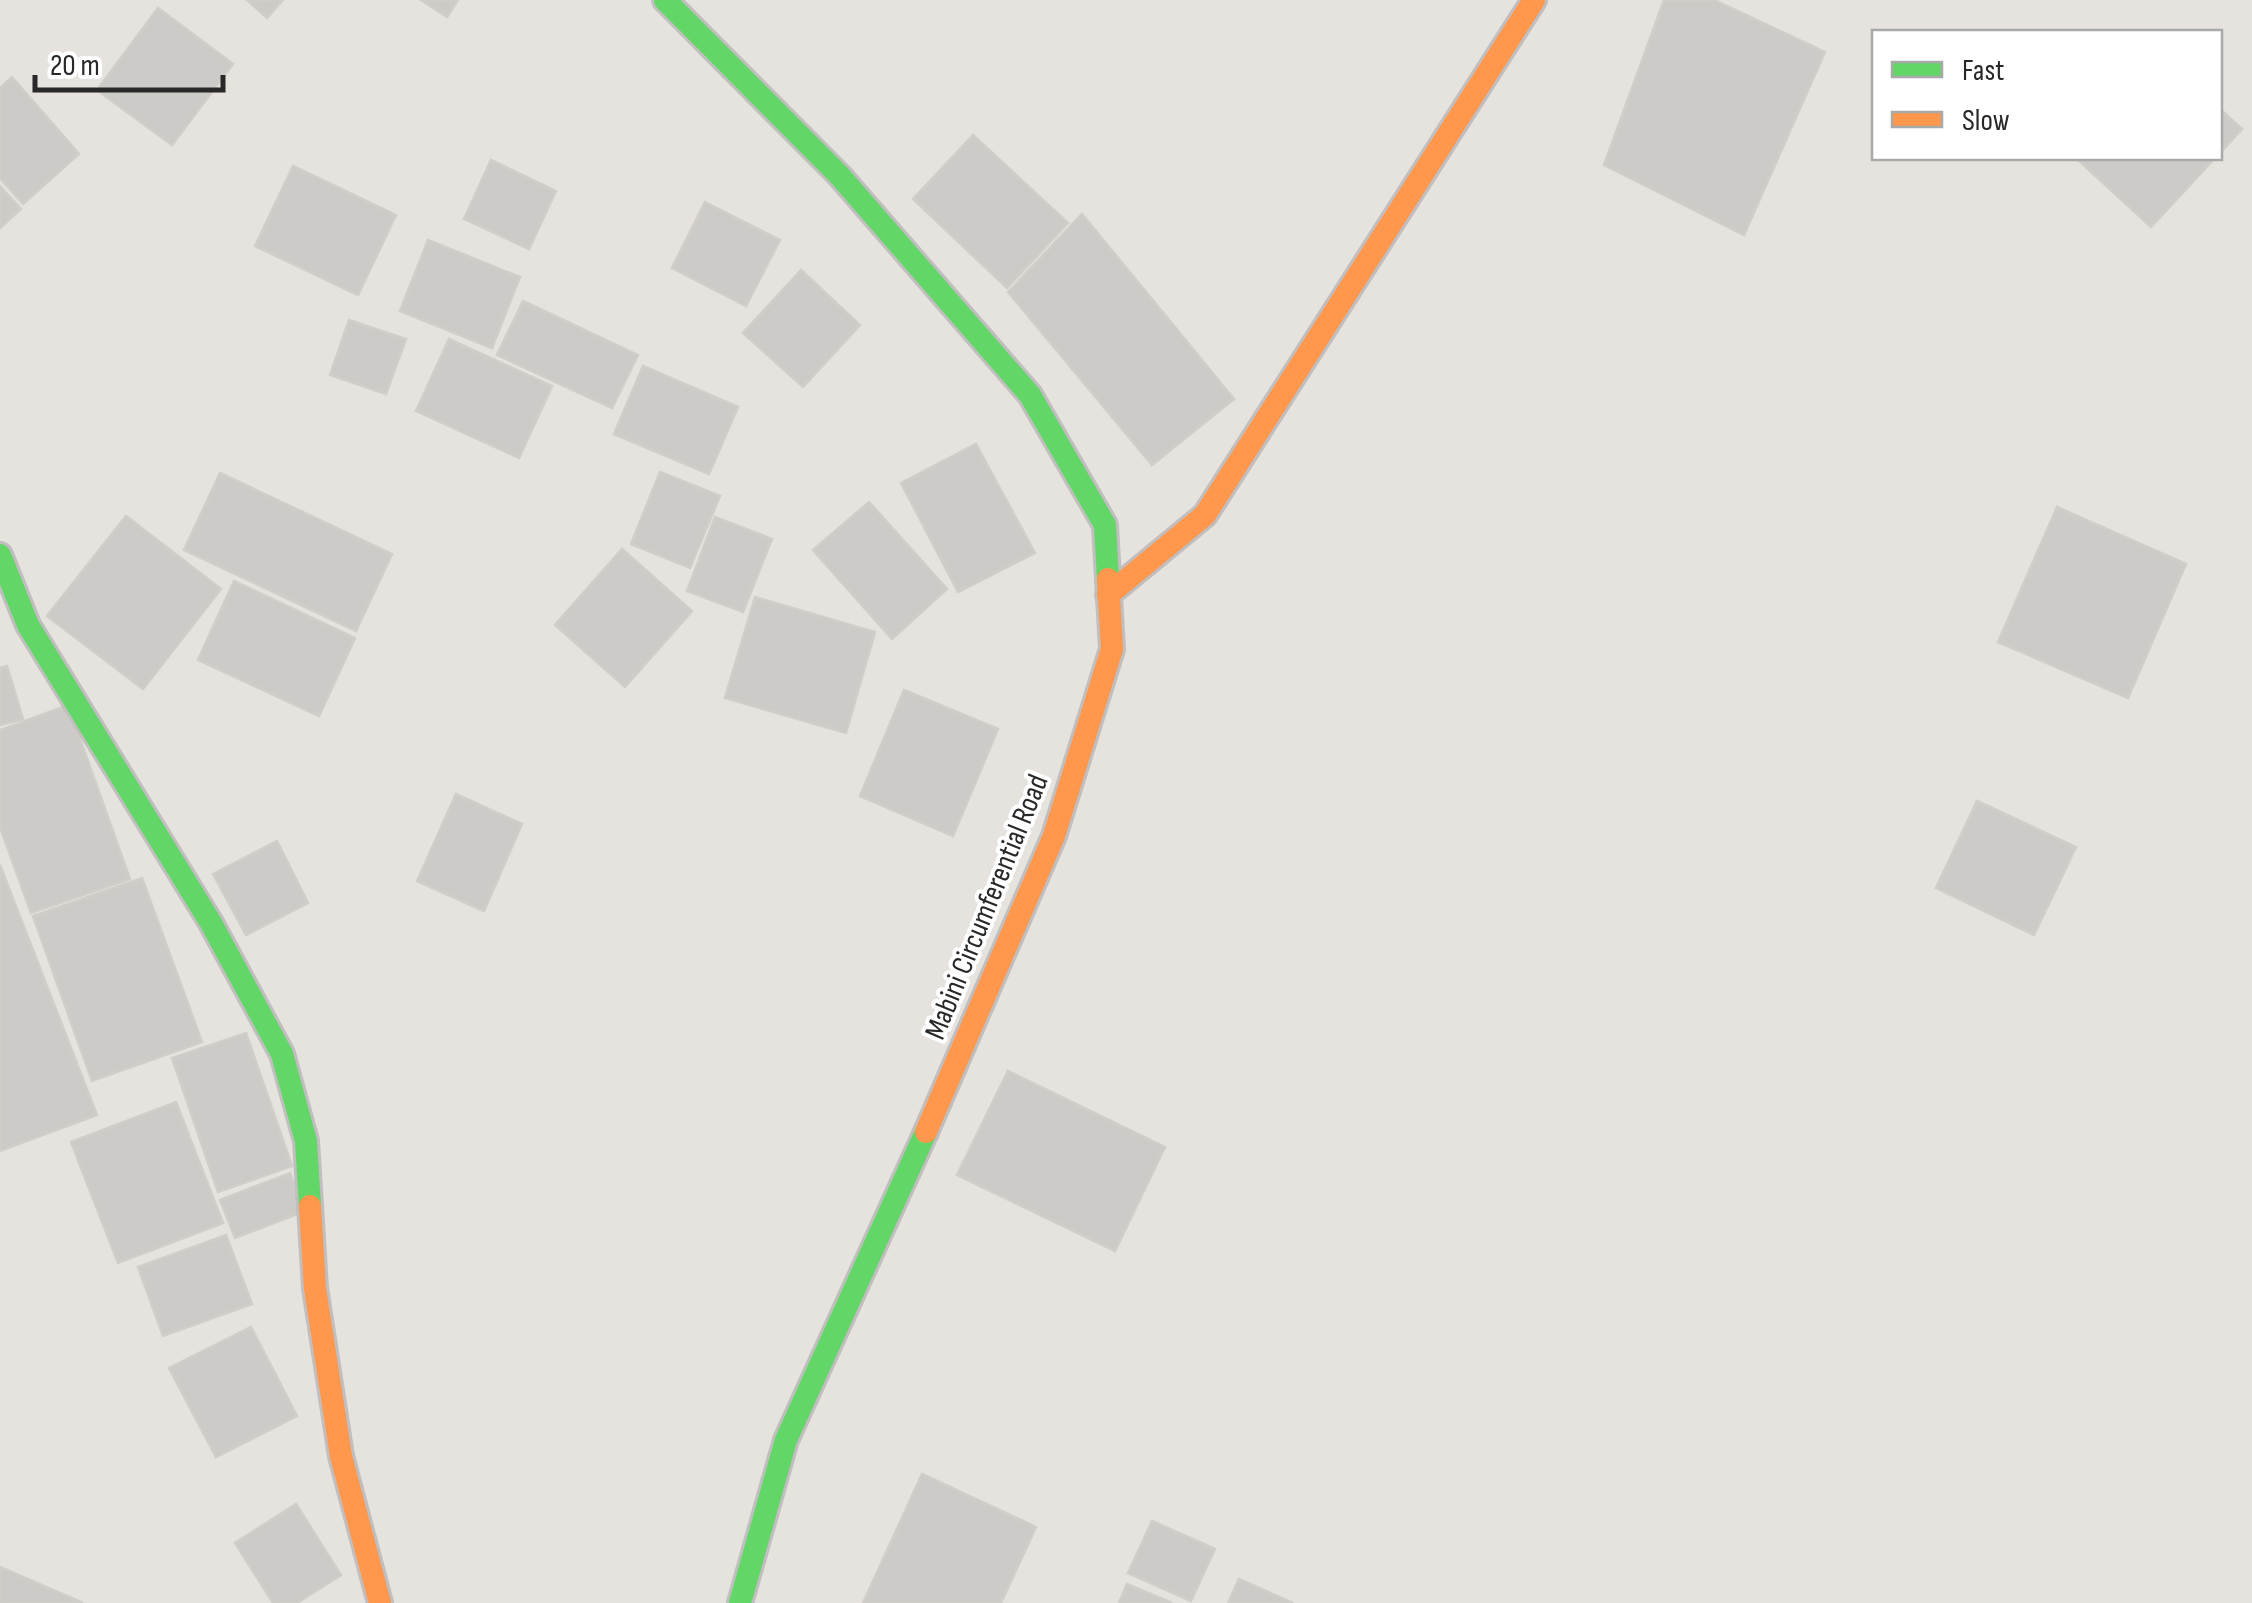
<svg xmlns="http://www.w3.org/2000/svg" width="2252" height="1603" font-family="'Sofia Sans Condensed',sans-serif">
<style>
.building{fill:#cdcbc8;stroke:#d1ceca;stroke-width:2.5}
.lines{fill:none;stroke-linecap:round;stroke-linejoin:round}
.fast-casing{stroke:#c0bebf;stroke-width:28}
.slow-casing{stroke:#c0bebf;stroke-width:28}
.fast{stroke:#63d668;stroke-width:22}
.slow{stroke:#ff974d;stroke-width:22}
.labels{text-anchor:middle;dominant-baseline:central;stroke-width:8;stroke-linejoin:round;paint-order:stroke}
.street-label{font-size:30px;fill:#282828;stroke:#fff}
</style>
<rect width="100%" height="100%" fill="#e6e2de"/>
<g class="building">
<polygon points="247,0 283,0 267,18"/>
<polygon points="421,0 458,0 447,17"/>
<polygon points="1664,0 1714,0 1825,52 1744,235 1604,165"/>
<polygon points="158,8 233,64 172,145 97,90"/>
<polygon points="12,77 79,154 23,204 0,178 0,88"/>
<polygon points="2220,109 2242,129 2220,153"/>
<polygon points="973,135 1068,223 1007,288 913,199"/>
<polygon points="2076,158 2215,158 2151,227"/>
<polygon points="491,160 556,191 529,249 464,219"/>
<polygon points="293,166 396,215 358,295 255,246"/>
<polygon points="0,186 21,209 0,228"/>
<polygon points="705,202 780,240 746,306 672,268"/>
<polygon points="1082,214 1234,399 1152,465 1008,292"/>
<polygon points="428,240 520,277 492,348 400,311"/>
<polygon points="801,270 860,325 803,387 743,333"/>
<polygon points="523,301 638,355 612,408 497,355"/>
<polygon points="349,320 406,339 386,394 330,375"/>
<polygon points="449,339 552,386 519,458 416,411"/>
<polygon points="643,366 738,407 709,474 614,434"/>
<polygon points="976,444 1035,553 958,592 901,483"/>
<polygon points="660,472 720,496 690,568 631,544"/>
<polygon points="220,473 392,554 356,631 184,550"/>
<polygon points="869,502 947,589 892,639 813,550"/>
<polygon points="2057,507 2186,564 2128,698 1998,642"/>
<polygon points="126,516 221,589 143,689 47,616"/>
<polygon points="715,517 772,539 743,612 687,591"/>
<polygon points="622,549 692,611 625,687 555,625"/>
<polygon points="234,581 355,638 319,716 198,660"/>
<polygon points="755,597 875,632 846,733 725,698"/>
<polygon points="7,666 23,719 0,725 0,668"/>
<polygon points="904,690 998,729 953,836 860,796"/>
<polygon points="68,705 130,879 31,913 0,827 0,730"/>
<polygon points="456,794 522,824 484,911 417,881"/>
<polygon points="1977,801 2076,847 2034,935 1936,888"/>
<polygon points="277,841 308,903 246,935 213,874"/>
<polygon points="0,865 97,1115 0,1151"/>
<polygon points="142,878 202,1042 92,1081 33,916"/>
<polygon points="246,1033 292,1166 218,1192 172,1058"/>
<polygon points="1008,1071 1165,1147 1115,1251 957,1175"/>
<polygon points="176,1102 223,1223 118,1263 71,1142"/>
<polygon points="290,1173 305,1211 235,1238 220,1200"/>
<polygon points="226,1235 252,1304 163,1336 138,1267"/>
<polygon points="251,1327 297,1416 216,1457 169,1368"/>
<polygon points="922,1474 1036,1527 1001,1603 863,1603"/>
<polygon points="296,1504 341,1575 297,1603 273,1603 235,1543"/>
<polygon points="1152,1521 1215,1549 1191,1601 1128,1573"/>
<polygon points="0,1567 83,1603 0,1603"/>
<polygon points="1239,1579 1293,1603 1228,1603"/>
<polygon points="1127,1584 1172,1603 1119,1603"/>
</g>
<g class="lines">
<g class="fast-casing">
<g id="fast">
<polyline points="665,0 839,175 1030,395 1105,525 1108,579"/>
<polyline points="0,555 28,625 211,923 282,1054 306,1141 310,1206"/>
<polyline points="740,1603 786,1440 926,1132"/>
</g>
</g>
<g class="slow-casing">
<g id="slow">
<polyline points="1108,595 1205,515 1534,0"/>
<polyline points="926,1132 1054,836 1112,649 1108,579"/>
<polyline points="310,1206 315,1288 341,1456 380,1603"/>
</g>
</g>
<use href="#fast" class="fast"/>
<use href="#slow" class="slow"/>
</g>
<g class="labels">
<g class="street-label">
<text transform="translate(987 907) rotate(-68)">Mabini Circumferential Road</text>
</g>
</g>
<rect x="1872" y="30" width="350" height="130" fill="#ffffff" stroke="#a9a9a9" stroke-width="2.5"/>
<rect x="1892" y="62" width="50" height="15" fill="#63d668" stroke="#a9a9a9" stroke-width="2.5"/>
<text x="1962" y="80" font-size="30" fill="#282828">Fast</text>
<rect x="1892" y="112" width="50" height="15" fill="#ff974d" stroke="#a9a9a9" stroke-width="2.5"/>
<text x="1962" y="130" font-size="30" fill="#282828">Slow</text>
<path d="M35 75v15h188v-15" fill="none" stroke="#282828" stroke-width="5"/>
<text x="50" y="75" font-size="30" fill="#282828" stroke="#ffffff" stroke-width="8" paint-order="stroke">20 m</text>
</svg>
